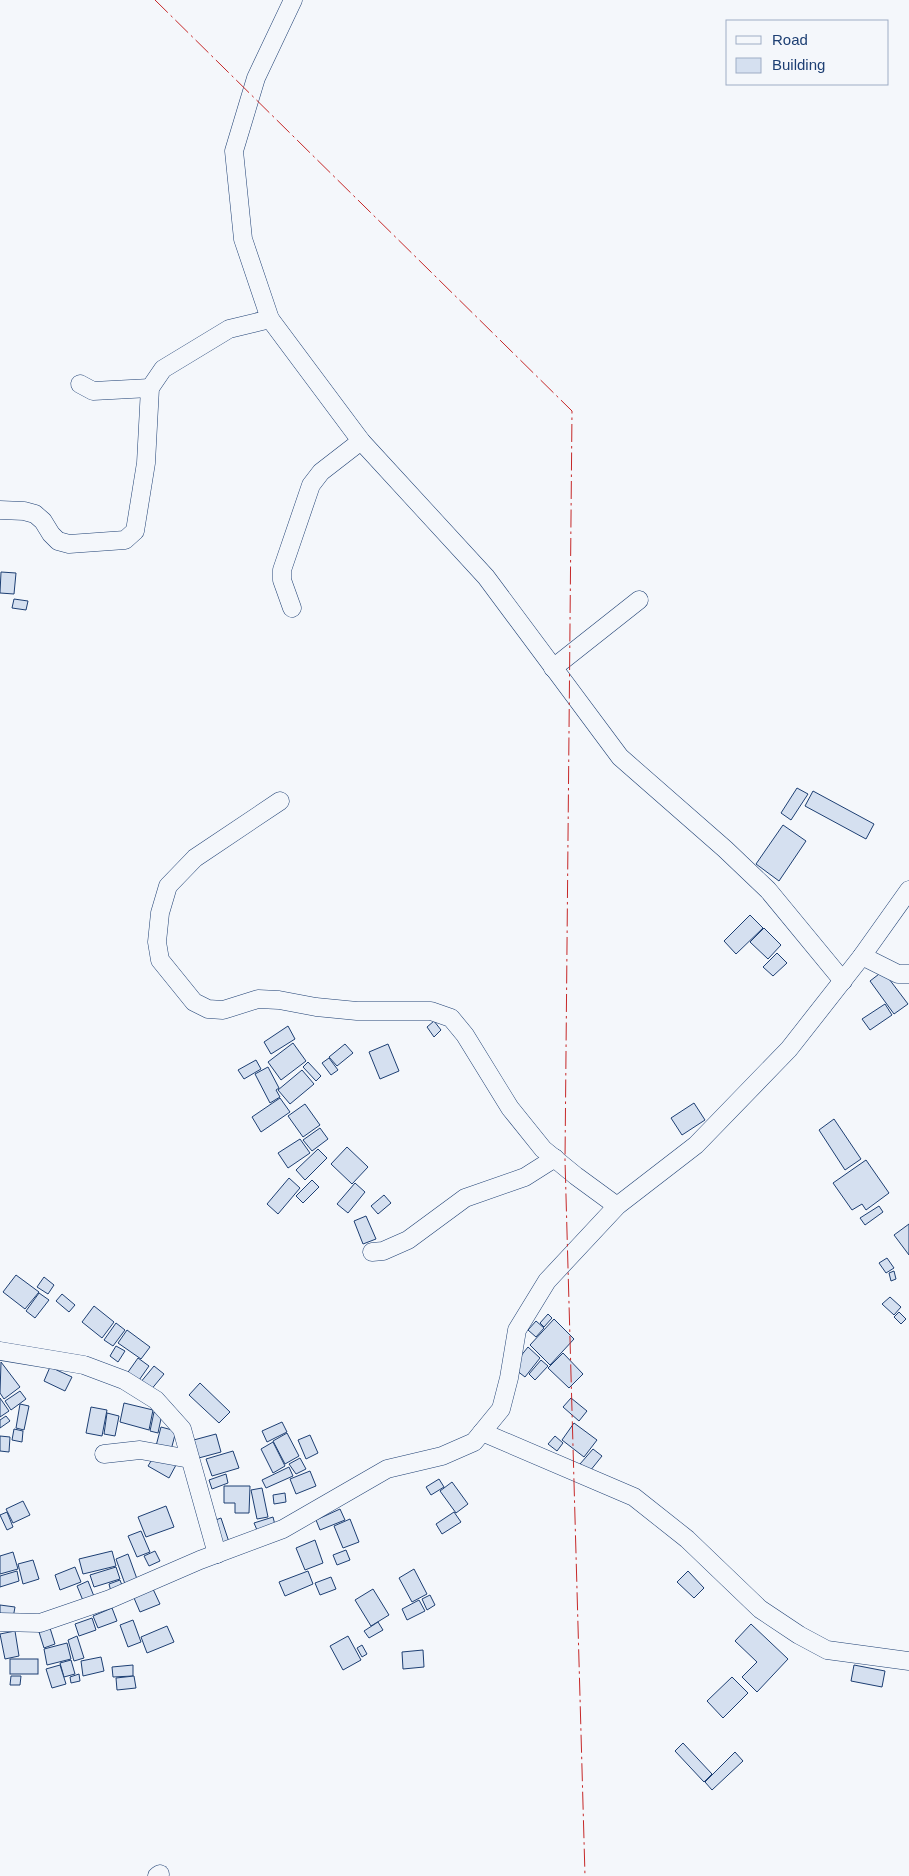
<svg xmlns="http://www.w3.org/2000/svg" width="909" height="1876" font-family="Helvetica,sans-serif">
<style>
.building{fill:#d5e0f0;stroke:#1d3f73}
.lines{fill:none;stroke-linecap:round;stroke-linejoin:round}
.minor-casing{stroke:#1d3f73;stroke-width:19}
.minor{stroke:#f4f7fb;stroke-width:18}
.power{stroke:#c62828;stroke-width:1;stroke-dasharray:18 4 2.5 4;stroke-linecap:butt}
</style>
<rect width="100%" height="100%" fill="#f4f7fb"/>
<g class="building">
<polygon points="1,572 16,573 14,594 0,593"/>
<polygon points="14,599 28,601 26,610 12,608"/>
<polygon points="797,788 808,794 791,820 781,813"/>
<polygon points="813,791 874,824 866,839 805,806"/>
<polygon points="783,825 806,841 779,881 756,864"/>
<polygon points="750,915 763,928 736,954 724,941"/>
<polygon points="764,928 781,945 768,959 750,942"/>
<polygon points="777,953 787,963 773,976 763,967"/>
<polygon points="883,971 908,1004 894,1014 870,981"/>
<polygon points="885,1004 892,1015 870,1030 862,1019"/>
<polygon points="434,1021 441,1030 434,1037 427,1027"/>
<polygon points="288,1026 295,1039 271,1054 264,1042"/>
<polygon points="293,1043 306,1061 281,1080 268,1062"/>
<polygon points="345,1044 353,1053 337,1066 329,1057"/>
<polygon points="388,1044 399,1071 380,1079 369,1052"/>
<polygon points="329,1058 338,1070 331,1075 322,1063"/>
<polygon points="256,1060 261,1069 244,1079 238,1070"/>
<polygon points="308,1062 321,1076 316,1081 303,1067"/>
<polygon points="268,1067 279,1088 276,1090 280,1097 270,1103 255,1074"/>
<polygon points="302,1070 314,1084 290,1104 278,1090"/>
<polygon points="280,1098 290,1112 261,1132 252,1117"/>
<polygon points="694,1103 705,1120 682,1135 671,1118"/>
<polygon points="305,1104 320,1125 303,1137 288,1116"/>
<polygon points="834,1119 861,1159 845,1170 819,1130"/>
<polygon points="320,1128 328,1139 312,1151 303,1140"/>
<polygon points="300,1139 310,1153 288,1168 278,1153"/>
<polygon points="347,1147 368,1167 352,1184 331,1164"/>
<polygon points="318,1149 327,1158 305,1180 296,1170"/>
<polygon points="866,1160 889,1193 866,1210 862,1204 852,1210 833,1183"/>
<polygon points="289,1178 300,1188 278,1214 267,1204"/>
<polygon points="312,1180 319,1187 303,1203 296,1196"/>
<polygon points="355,1183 365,1192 348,1213 337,1204"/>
<polygon points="384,1195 391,1203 378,1214 371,1206"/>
<polygon points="879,1206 883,1212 865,1225 860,1218"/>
<polygon points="366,1216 376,1239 363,1244 354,1221"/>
<polygon points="909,1224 909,1255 894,1235"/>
<polygon points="887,1258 894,1268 886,1273 879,1263"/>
<polygon points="894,1271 896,1279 891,1281 889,1273"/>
<polygon points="16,1275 39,1292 25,1309 3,1292"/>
<polygon points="44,1277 54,1285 48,1294 37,1287"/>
<polygon points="39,1293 49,1300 35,1318 26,1311"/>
<polygon points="62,1294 75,1305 69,1312 56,1301"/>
<polygon points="890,1297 901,1307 894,1315 882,1304"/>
<polygon points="94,1306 114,1322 102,1338 82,1322"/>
<polygon points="899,1312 906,1319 901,1324 894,1317"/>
<polygon points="548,1314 552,1318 544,1327 540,1323"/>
<polygon points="554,1319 574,1339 550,1365 530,1345"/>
<polygon points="536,1321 544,1328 536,1337 528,1330"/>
<polygon points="116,1323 125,1330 113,1346 104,1340"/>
<polygon points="127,1330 150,1347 141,1359 118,1343"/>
<polygon points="116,1346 125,1351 118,1362 110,1356"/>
<polygon points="528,1347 540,1358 525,1377 512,1367"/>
<polygon points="563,1353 583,1374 569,1388 548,1368"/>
<polygon points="138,1358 149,1366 137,1383 126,1375"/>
<polygon points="541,1360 548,1366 535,1380 529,1374"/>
<polygon points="1,1362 20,1387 4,1399 0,1393"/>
<polygon points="154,1366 164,1374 150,1391 140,1383"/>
<polygon points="50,1367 72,1377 65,1391 44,1381"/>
<polygon points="200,1383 230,1412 219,1423 189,1395"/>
<polygon points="20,1391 26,1399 11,1410 5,1401"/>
<polygon points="0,1398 9,1411 0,1417"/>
<polygon points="571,1398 587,1411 579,1421 563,1407"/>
<polygon points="124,1403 153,1410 149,1430 120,1422"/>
<polygon points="20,1404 29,1406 24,1430 16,1428"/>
<polygon points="91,1407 107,1410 102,1436 86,1433"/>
<polygon points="154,1412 162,1414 158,1433 150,1431"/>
<polygon points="107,1413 119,1416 115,1436 104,1434"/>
<polygon points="6,1416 10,1421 0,1428 0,1420"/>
<polygon points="282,1422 287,1432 267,1442 262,1431"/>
<polygon points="574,1423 597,1440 584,1457 562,1440"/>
<polygon points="161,1427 176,1431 171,1450 156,1446"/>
<polygon points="14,1429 23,1431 22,1442 12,1440"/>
<polygon points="287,1433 299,1456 285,1464 273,1441"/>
<polygon points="216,1434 221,1452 195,1459 190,1441"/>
<polygon points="310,1435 318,1453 306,1459 298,1440"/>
<polygon points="0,1436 10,1437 9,1452 0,1451"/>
<polygon points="555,1436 563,1443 557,1451 548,1444"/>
<polygon points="273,1442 285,1466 273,1473 261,1449"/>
<polygon points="593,1449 602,1456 590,1471 580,1464"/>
<polygon points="233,1451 239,1468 212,1476 206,1459"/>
<polygon points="156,1453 176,1465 169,1478 148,1466"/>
<polygon points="300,1458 306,1469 296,1474 289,1464"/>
<polygon points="289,1467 293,1476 266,1488 262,1480"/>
<polygon points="310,1471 316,1486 296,1494 290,1479"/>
<polygon points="226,1474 228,1483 212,1489 209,1480"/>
<polygon points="439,1479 444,1487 431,1495 426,1487"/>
<polygon points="452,1482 468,1504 456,1513 440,1491"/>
<polygon points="224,1486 250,1486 249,1513 235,1513 235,1503 224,1503"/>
<polygon points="262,1488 268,1517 257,1519 251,1490"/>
<polygon points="285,1493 286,1502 274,1504 273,1495"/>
<polygon points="23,1501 30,1515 13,1523 6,1509"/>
<polygon points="166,1506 174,1527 146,1537 138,1517"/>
<polygon points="340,1509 345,1520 320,1530 316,1520"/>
<polygon points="7,1512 13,1527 7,1530 0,1515"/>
<polygon points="454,1512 461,1522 442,1534 436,1524"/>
<polygon points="273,1517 275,1525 257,1530 254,1523"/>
<polygon points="221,1518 229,1542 218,1546 210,1522"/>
<polygon points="350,1519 359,1542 343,1548 334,1526"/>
<polygon points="141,1531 150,1552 137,1557 128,1536"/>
<polygon points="315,1540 323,1563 305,1570 296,1548"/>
<polygon points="346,1550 350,1560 337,1565 333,1555"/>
<polygon points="112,1551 116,1566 83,1574 79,1559"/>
<polygon points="155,1551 160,1561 149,1566 144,1556"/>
<polygon points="13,1552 18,1569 0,1574 0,1556"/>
<polygon points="128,1554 137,1579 125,1584 116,1559"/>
<polygon points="33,1560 39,1579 23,1584 18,1564"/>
<polygon points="75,1567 81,1582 60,1590 55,1575"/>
<polygon points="116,1567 120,1579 94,1587 90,1575"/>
<polygon points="414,1569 427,1594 412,1602 399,1578"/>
<polygon points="17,1571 19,1581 0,1587 0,1576"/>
<polygon points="308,1571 313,1584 285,1596 279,1582"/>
<polygon points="688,1571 704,1588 694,1598 677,1582"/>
<polygon points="331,1577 336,1589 320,1595 315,1583"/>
<polygon points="120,1580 123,1588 111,1592 109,1584"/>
<polygon points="88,1581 95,1599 84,1603 77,1586"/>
<polygon points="153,1589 160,1604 140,1612 134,1598"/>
<polygon points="373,1589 389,1615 371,1626 355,1600"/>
<polygon points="430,1595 435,1605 427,1610 422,1599"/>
<polygon points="419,1600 425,1611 407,1620 402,1609"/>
<polygon points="0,1605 15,1607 13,1618 0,1616"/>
<polygon points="112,1608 117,1621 98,1628 93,1616"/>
<polygon points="92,1618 96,1630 79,1636 75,1624"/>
<polygon points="133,1620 141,1642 128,1647 120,1625"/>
<polygon points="378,1622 383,1630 369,1638 364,1631"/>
<polygon points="751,1624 788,1659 757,1692 742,1677 757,1662 735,1641"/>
<polygon points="167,1626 174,1642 147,1653 141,1637"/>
<polygon points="50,1628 55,1644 44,1648 39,1632"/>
<polygon points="15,1631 19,1656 5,1659 0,1634"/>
<polygon points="77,1636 84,1658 74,1661 68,1640"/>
<polygon points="348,1636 361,1660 343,1670 330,1646"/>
<polygon points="67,1643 71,1659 47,1665 44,1649"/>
<polygon points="362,1645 367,1654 362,1657 357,1648"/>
<polygon points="423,1650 424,1667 403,1669 402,1652"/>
<polygon points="101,1657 104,1671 83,1676 81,1661"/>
<rect x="10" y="1659" width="28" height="15"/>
<polygon points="71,1660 75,1674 64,1677 60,1663"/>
<polygon points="60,1665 66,1684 52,1688 46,1669"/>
<polygon points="133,1665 133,1676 113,1677 112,1667"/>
<polygon points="854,1665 885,1671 882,1687 851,1681"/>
<polygon points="79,1674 80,1681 71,1683 70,1677"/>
<polygon points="11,1676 21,1676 20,1685 10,1685"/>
<polygon points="134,1676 136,1688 117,1690 116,1678"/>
<polygon points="732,1677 748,1693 723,1718 707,1701"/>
<polygon points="683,1743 712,1774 704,1782 675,1751"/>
<polygon points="735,1752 743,1761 712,1790 705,1782"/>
</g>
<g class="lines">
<g class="minor-casing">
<g id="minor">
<polyline points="293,0 256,78 234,151 243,239 270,319 361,441 486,577 620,757 725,849 768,890 843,981"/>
<polyline points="80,384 93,391 150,388"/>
<polyline points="0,510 24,511 35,514 43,521 51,534 58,541 69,544 125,540 135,531 146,463 150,388 163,369 229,329 270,319"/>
<polyline points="292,608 282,580 282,570 311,485 321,472 361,441"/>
<polyline points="553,668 639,600"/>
<polyline points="280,801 195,858 168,886 160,913 157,942 160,960 194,1002 208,1009 223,1010 258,999 279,1000 316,1007 357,1011 431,1011 451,1018 465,1035 510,1108 543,1149 576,1176 617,1206"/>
<polyline points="862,956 898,974 909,974"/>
<polyline points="372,1252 383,1251 408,1240 465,1198 525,1177 555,1158"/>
<polyline points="0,1351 84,1365 124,1380 156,1400 182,1429 217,1554"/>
<polyline points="482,1432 634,1497 687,1539 760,1609 799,1635 827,1650 909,1661"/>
<polyline points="104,1454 140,1450 190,1459"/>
<polyline points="0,1622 40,1623 110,1599 200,1560 283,1529 387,1469 442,1456 474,1442 501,1409 509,1378 517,1330 547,1281 617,1206 696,1145 789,1049 862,956 909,890"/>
<polyline points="157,1876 160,1874"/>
</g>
</g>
<use href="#minor" class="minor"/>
<polyline class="power" points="155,0 572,411 565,1160 585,1876"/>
</g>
<rect x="726" y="20" width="162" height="65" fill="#f4f7fb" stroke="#9eadc5"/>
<rect x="736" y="36" width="25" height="8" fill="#f4f7fb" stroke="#9eadc5"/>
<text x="772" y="45" font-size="15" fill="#1d3f73">Road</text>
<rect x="736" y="58" width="25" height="15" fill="#d5e0f0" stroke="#9eadc5"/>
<text x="772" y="70" font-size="15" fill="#1d3f73">Building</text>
</svg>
